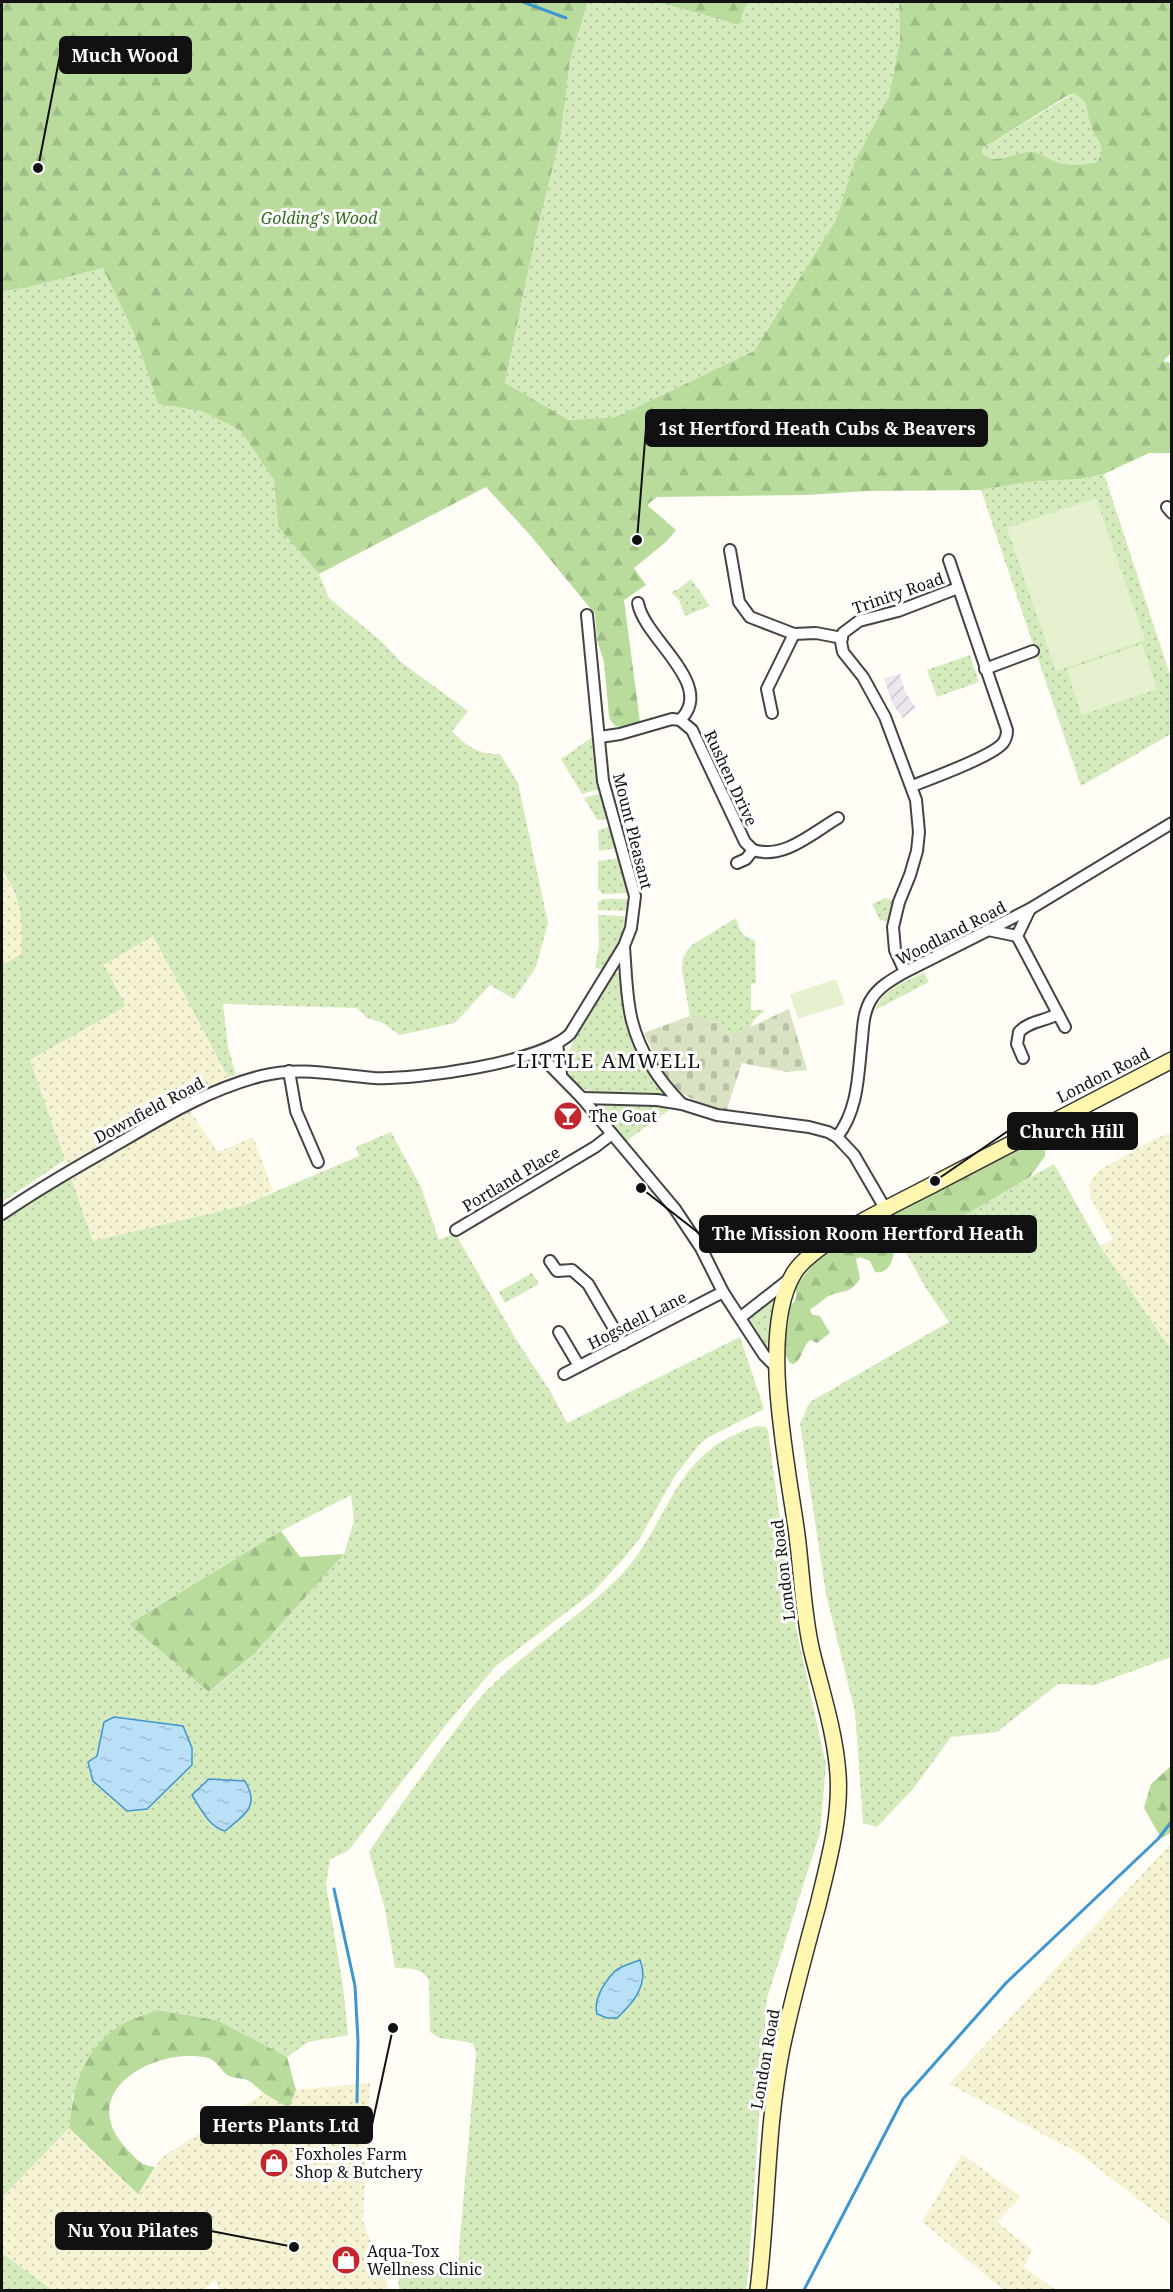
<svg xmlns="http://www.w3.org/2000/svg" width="1173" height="2292" font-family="'Noto Serif',serif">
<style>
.industrial{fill:url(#industrial-furrows)}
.farmland{fill:url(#farmland-dots)}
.green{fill:url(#green-dots);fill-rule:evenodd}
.forest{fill:url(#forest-firs);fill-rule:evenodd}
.cemetery{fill:url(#cemetery-stones)}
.pitch{fill:#e6f2cf}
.water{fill:url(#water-ripples);stroke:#3f96cf;stroke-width:1.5}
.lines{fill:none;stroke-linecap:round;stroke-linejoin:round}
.stream{stroke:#3f96cf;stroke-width:3}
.minor-casing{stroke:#444;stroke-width:14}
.secondary-casing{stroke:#333;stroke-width:18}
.minor{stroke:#fff;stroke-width:10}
.secondary{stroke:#fff6b0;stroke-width:15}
.labels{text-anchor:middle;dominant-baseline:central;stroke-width:6;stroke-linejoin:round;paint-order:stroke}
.park-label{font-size:16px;font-style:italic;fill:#2f6b1f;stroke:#fff}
.street-label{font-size:16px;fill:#111;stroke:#fff}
.poi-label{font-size:16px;fill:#111;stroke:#fff;text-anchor:start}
.quarter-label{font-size:20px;letter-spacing:1.5px;fill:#111;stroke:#fff}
.leader{fill:none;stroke:#111;stroke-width:2}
.callout-dot{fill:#111;stroke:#fff;stroke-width:2}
.callout{fill:#111;stroke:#111;stroke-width:2}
.callout-label{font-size:18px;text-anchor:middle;font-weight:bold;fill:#fff}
</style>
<defs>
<pattern id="industrial-furrows" width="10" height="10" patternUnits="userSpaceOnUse" patternTransform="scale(1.5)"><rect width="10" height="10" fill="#eee6ef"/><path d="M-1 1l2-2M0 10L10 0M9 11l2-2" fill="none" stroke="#cbc4cc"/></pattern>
<pattern id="farmland-dots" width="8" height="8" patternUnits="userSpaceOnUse" patternTransform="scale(1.5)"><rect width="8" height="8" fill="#f6f3d4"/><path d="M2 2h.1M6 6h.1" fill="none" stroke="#d2cfb5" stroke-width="1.8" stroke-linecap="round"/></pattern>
<pattern id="green-dots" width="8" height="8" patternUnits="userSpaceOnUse" patternTransform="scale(1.5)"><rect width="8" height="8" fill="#d5ebbd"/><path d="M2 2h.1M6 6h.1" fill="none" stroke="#b6c8a1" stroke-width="1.8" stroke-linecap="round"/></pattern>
<pattern id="forest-firs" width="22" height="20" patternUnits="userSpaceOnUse" patternTransform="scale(1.5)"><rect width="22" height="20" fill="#b9dc9c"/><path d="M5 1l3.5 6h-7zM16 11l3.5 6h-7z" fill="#9ebc85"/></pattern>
<pattern id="cemetery-stones" width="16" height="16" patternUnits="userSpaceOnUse" patternTransform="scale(1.5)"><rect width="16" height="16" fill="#d9e3c4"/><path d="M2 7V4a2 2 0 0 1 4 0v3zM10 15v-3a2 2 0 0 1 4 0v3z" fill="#b9c2a7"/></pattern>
<pattern id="water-ripples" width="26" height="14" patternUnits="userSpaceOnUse" patternTransform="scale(1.5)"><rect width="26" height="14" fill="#b9e0f7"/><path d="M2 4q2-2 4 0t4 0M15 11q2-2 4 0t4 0" fill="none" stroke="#9ebfd3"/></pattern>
</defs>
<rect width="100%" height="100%" fill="#fffdf5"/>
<polygon class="industrial" points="900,674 905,692 916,708 903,718 892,703 884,678"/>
<g class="farmland">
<polygon points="2,870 20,906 23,923 21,954 2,965"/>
<polygon points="153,936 228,1077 182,1099 218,1152 253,1137 273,1191 242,1206 93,1241 30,1060 126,1006 104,965"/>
<polygon points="1171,1129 1171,1348 1163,1338 1100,1246 1113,1239 1091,1199 1089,1188 1091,1179 1098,1171 1154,1139 1171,1133"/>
<polygon points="1171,1843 1172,1843 1171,2225 1080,2154 949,2084"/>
<polygon points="370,2083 363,2221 389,2290 220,2290 214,2280 204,2290 52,2290 2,2253 2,2198 69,2128 138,2194 162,2157 264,2093 289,2108 296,2090"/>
<polygon points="962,2154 1021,2197 997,2222 1032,2250 1024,2267 1056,2290 1003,2290 922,2222"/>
</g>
<g class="green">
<polygon points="588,2 662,3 739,25 747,2 899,2 900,41 889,96 854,163 836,220 754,351 616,417 569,420 505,384 535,239 561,134 570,60"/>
<path d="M1074,93L1085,102L1092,130L1100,143L1102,153L1097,162C1085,165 1071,166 1060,163C1051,160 1043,154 1034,152C1017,149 994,169 982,152L983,148Z"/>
<path d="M103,268L135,336L158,404L201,411L240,430L274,480L278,527L319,574L329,598L382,642L401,662L468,711L452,731C467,747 478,754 500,754L518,783L548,923L536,967L514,999L490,985L455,1023L400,1035L383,1023L367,1018L357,1008L223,1004L228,1047L236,1075L228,1077L153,936L104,965L126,1006L30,1060L65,1160L2,1202V965L21,954C23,916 22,902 2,870V291L25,288Z"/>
<polygon points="1104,474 1171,678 1171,734 1081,786 981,490 1027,482 1080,479"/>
<polygon points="691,579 710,606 685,616 679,600 671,592 679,589"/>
<polygon points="970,655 979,682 937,697 927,670"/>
<polygon points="594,736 599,789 582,794 561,759"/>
<polygon points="598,794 600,795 607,819 597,820 584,798"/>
<polygon points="609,827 616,848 599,851 598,830"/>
<polygon points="619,858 628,893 603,894 598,889 598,861"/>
<polygon points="885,898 893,900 888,921 880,920 872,904"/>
<polygon points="603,899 629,899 627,911 598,910 598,902"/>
<polygon points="598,915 625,916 626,918 621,937 602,970 595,967 599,945"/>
<path d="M736,918C742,936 740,933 755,941L756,983L751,984V1010H765L754,1020L749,1029L729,1037L713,1022L690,1016L682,970L683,957L692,945Z"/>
<path d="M614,972L620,974L623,981L626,1005L666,1097C645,1096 615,1098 596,1093C546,1079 571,1045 588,1016C596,1001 604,986 614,972Z"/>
<path d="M924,972L929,982L875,1010C882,989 906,982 924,972Z"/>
<polygon points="626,1102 665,1106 669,1110 625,1142 599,1110 599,1108 603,1103"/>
<path d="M391,1132L421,1187L439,1240L455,1233L517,1341L549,1389L567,1423L740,1337L764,1409L707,1438L699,1445L674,1477L640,1538L624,1558L593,1592L496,1666L449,1721L348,1851L330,1859L326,1884L343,1986L348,2035L308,2042L287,2057L217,2020L159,2010L73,2095L69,2128L2,2198V1220L71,1178L93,1241L242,1206L359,1156L356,1147ZM351,1495L354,1521L344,1554L255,1653L210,1692L129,1624L281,1531Z"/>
<polygon points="1054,1164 1100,1246 1163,1338 1171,1348 1171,1657 1094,1685 1058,1684 997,1732 951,1737 913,1789 877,1827 863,1823 855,1712 826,1594 800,1423 810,1402 949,1322 925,1287 891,1225 942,1227"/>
<polygon points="532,1273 539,1284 505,1303 499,1292"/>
<polygon points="776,1294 778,1295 770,1353 767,1353 747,1319"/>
<path d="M759,1426L766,1427L768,1431L793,1614L826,1765L820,1833L767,1998L749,2265L746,2290H399L398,2268L407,2261L459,2275V2250L476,2054L473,2043L440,2038L430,2032L429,1981C423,1967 409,1969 395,1968L385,1909L369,1852C393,1815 419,1780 445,1744C457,1729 468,1711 481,1697C523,1651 579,1619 622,1574C664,1530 673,1462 734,1435C742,1432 750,1427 759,1426Z"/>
<polygon points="2,2253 52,2290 2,2290"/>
</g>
<g class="forest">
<path d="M2,2H588L570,60L561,134L535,239L505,383L569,420L616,417L754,351L836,220L854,163L889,96L900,41L899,2H1171L1172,352L1163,361L1171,363V453H1149L1104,474L1080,479L1027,482L981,490L868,491L807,495L657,497L647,505L676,530L666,542L634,568L646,585L624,600L640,722C628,727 614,733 609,716L604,662L597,640L595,614L530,535L486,487L319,574L278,527L274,480L240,430L201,411L158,404L135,336L103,268L25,288L2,291ZM1074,93L1085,102L1092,130L1100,143L1102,153L1097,162C1085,165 1072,166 1060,163C1051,160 1043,154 1034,152C1017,149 994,169 982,152L983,148L1065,97Z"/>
<polygon points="652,2 747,2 739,25 662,3"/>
<polygon points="1031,1137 1039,1139 1045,1147 1045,1156 1030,1177 946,1226 941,1223 929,1225 912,1218 903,1220 893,1217 893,1212 900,1206 1008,1155 1014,1148 1020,1148 1026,1139"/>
<path d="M884,1228C900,1238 896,1276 875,1272L870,1261L860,1257L856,1259L860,1279C849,1296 841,1289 827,1297C821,1301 817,1306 810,1309L812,1315L820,1316L830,1333L817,1343L810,1340C802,1347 803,1358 794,1364L790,1363C776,1343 792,1328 789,1308L796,1299V1286L819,1257L840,1248L868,1229Z"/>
<polygon points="281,1531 300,1557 344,1554 255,1653 209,1692 129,1624"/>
<polygon points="1171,1766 1171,1833 1161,1838 1144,1808 1151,1784"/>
<path d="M158,2010L217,2020L287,2057L296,2090L289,2108C281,2103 273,2099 265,2094C259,2090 254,2083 247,2080C241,2078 234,2078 229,2076C221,2072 217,2060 208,2058C155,2046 74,2092 126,2148C137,2159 139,2165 155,2167L138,2194L69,2128C74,2086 82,2051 119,2026C130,2019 146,2015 158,2010Z"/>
</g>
<path class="cemetery" d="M789,1009L807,1070L787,1072L742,1063L727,1109C718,1110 712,1107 704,1104C664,1089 661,1069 644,1033L690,1016L721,1024L729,1037Z"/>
<g class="pitch">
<polygon points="1096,498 1145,640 1056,671 1007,528"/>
<polygon points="1142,644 1157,689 1082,715 1067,670"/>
<polygon points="836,979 845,1004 798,1019 790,994"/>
</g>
<g class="water">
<polygon points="114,1717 183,1726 192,1748 192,1765 147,1809 127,1811 93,1781 88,1762 97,1756 104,1722"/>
<path d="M209,1779L245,1781C260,1807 245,1814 225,1831C210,1828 200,1808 192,1795Z"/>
<path d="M640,1960C650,1984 633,2003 617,2018H607L597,2014C593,2000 604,1983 614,1972C620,1966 633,1963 640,1960Z"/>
</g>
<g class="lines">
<g class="stream">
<polyline points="523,2 566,18"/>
<polyline points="334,1889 355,1986 358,2041 357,2102"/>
<polyline points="804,2290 903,2099 1006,1983 1158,1839 1172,1821"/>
</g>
<g class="minor-casing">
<g id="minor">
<polyline points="1167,507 1172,513"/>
<polyline points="730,550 739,602 750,617 794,634 816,633 842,638"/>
<path d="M638,603C644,639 717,685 680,720"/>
<polyline points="985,669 1033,651"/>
<polyline points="772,713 767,689 794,634"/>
<polyline points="600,737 620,734 672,719 680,720 692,730 745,842 753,850"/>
<path d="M912,786C930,779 993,756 1003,743C1006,739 1007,735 1007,730L949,560"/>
<path d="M737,863L746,859L753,850C784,860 812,833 838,818"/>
<polyline points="988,930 1017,936"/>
<polyline points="1017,936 1065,1027"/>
<polyline points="1017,936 1030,909"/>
<path d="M624,947C626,971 626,997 632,1021C640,1052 659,1081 682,1104"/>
<polyline points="905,972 895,950 893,927 899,902 910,875 917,851 919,832 916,800 885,717 863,677 843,652 841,642 843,633 859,621 898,611 958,588"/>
<polyline points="557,1044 561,1074"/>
<polyline points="538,1053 582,1098 675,1209 701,1248 723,1292 764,1355 776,1367"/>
<path d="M1023,1058L1017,1044L1019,1032C1029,1021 1045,1021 1058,1014"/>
<polyline points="289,1071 296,1111 318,1162"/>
<polyline points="582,1098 657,1100 682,1104 717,1115 809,1127 828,1132 837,1137 854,1155 886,1210"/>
<path d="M837,1137C859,1109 858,1073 862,1039C863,1025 864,1010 872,998C880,986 893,979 905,972L1030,909L1172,823"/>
<path d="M2,1214C42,1186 84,1163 126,1139C170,1113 211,1089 261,1076C300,1066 335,1075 374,1078C416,1080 540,1063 570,1034L624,946L631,928L635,896L603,781L587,615"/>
<polyline points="456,1230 595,1147 612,1134"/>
<polyline points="550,1261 557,1271 572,1270 588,1284 623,1344"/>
<polyline points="741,1317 792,1277"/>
<polyline points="559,1332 579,1366"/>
<polyline points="564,1374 723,1292"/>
</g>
</g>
<g class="secondary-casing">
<path id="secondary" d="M758,2290C768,2210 766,2128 782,2048C792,2000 805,1953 818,1905C828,1863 841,1818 838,1774C835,1732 822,1693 812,1652C803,1614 802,1574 797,1535C788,1467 758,1332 794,1273C814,1241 900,1202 936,1183C1015,1142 1093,1101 1172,1060"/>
</g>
<use href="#minor" class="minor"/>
<use href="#secondary" class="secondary"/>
</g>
<defs>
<g id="bar-disc" transform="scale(1.5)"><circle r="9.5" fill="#c4262e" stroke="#fff"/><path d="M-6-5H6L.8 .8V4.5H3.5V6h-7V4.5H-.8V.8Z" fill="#fff"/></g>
<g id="shop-disc" transform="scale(1.5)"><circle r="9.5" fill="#c4262e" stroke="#fff"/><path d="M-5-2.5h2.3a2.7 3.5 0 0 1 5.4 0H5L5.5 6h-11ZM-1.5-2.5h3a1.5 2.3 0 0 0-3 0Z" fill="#fff"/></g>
</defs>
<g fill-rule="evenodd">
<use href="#bar-disc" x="568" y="1116"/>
<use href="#shop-disc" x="274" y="2163"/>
<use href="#shop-disc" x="346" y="2260"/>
</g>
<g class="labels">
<g class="park-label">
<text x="319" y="218">Golding's Wood</text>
</g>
<g class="street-label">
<text transform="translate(898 593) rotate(-19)">Trinity Road</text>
<text transform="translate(731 778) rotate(65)">Rushen Drive</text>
<text transform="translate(633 831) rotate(76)">Mount Pleasant</text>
<text transform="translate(951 933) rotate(-27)">Woodland Road</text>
<text transform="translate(1103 1075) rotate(-27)">London Road</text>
<text transform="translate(149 1110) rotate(-28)">Downfield Road</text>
<text transform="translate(511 1179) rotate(-31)">Portland Place</text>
<text transform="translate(637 1320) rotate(-27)">Hogsdell Lane</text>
<text transform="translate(783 1570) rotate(-97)">London Road</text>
<text transform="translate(765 2059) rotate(-80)">London Road</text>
</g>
<g class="poi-label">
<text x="589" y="1116">The Goat</text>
<text x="295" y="2154">Foxholes Farm<tspan x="295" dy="18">Shop &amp; Butchery</tspan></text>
<text x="367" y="2251">Aqua-Tox<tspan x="367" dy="18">Wellness Clinic</tspan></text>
</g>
<g class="quarter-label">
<text x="609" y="1060">LITTLE AMWELL</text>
</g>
</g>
<path class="leader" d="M38 168L60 55M637 540L646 428M935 1181L1008 1131M641 1188L700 1234M393 2028L372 2125M294 2247L211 2231"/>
<g class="callout-dot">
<circle cx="38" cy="168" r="6"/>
<circle cx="637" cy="540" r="6"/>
<circle cx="935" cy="1181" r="6"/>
<circle cx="641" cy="1188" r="6"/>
<circle cx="393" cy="2028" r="6"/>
<circle cx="294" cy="2247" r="6"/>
</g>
<g class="callout">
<rect x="60" y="37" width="131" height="36" rx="6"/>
<rect x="646" y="410" width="341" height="36" rx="6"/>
<rect x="1008" y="1113" width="129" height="36" rx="6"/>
<rect x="700" y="1216" width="336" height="36" rx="6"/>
<rect x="201" y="2107" width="171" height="36" rx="6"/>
<rect x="56" y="2213" width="155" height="36" rx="6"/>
</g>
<g class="callout-label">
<text x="125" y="62">Much Wood</text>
<text x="817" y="435">1st Hertford Heath Cubs &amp; Beavers</text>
<text x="1072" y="1138">Church Hill</text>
<text x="868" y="1240">The Mission Room Hertford Heath</text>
<text x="286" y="2132">Herts Plants Ltd</text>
<text x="133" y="2237">Nu You Pilates</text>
</g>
<rect width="1173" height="2292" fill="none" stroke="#111111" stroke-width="6"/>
</svg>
